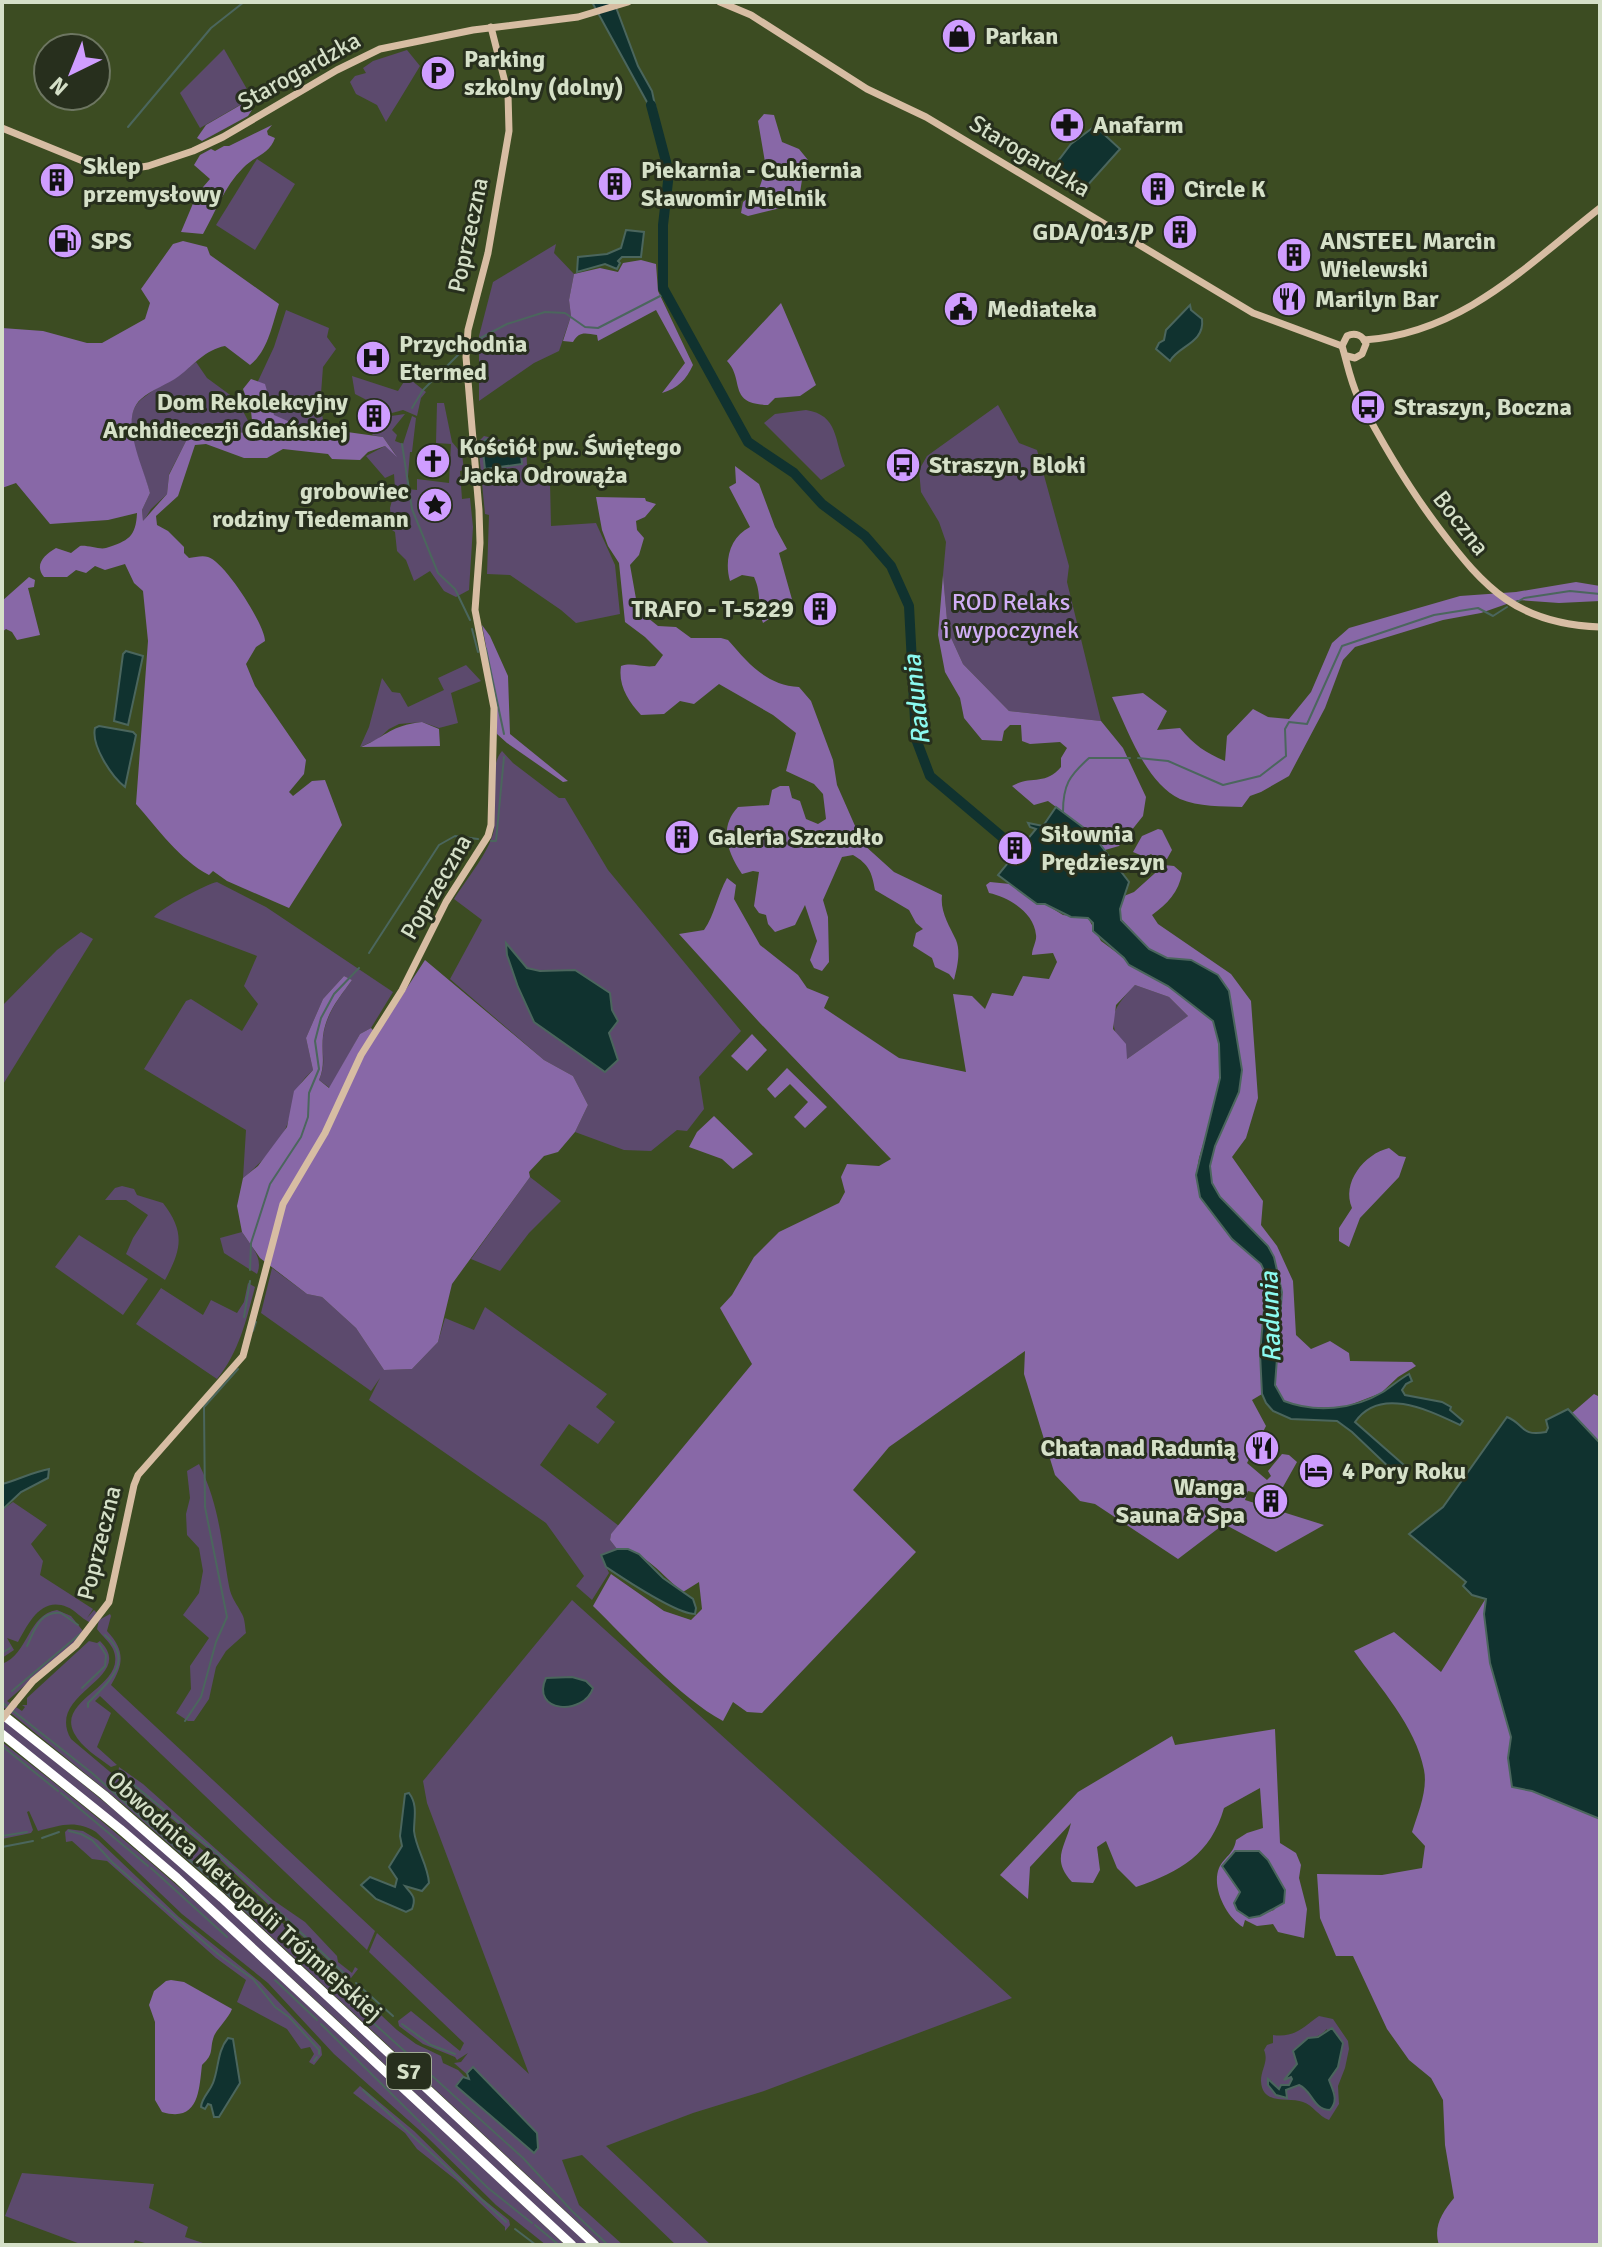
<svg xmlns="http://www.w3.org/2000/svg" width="1602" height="2247" font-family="Signika,sans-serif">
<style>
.green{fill:#5c4a6d;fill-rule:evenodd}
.forest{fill:#8868a7;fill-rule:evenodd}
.water{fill:#10322f;stroke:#4b665d;stroke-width:2}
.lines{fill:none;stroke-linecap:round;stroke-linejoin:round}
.stream{stroke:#4b665d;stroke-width:2}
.river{stroke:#10322f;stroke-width:10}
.secondary{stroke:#d7bda3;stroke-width:7}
.highway{stroke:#fff;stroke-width:9}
.secondary-bridge{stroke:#d7bda3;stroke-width:7}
.labels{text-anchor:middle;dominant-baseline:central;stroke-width:6;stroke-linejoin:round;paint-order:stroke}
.shield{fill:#272f1d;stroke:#a1ab95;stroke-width:2}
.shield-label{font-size:22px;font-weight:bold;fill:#d5e0c8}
.poi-label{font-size:24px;font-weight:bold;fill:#d5e0c8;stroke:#272f1d;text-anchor:start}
.street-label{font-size:24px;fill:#d5e0c8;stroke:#272f1d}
.park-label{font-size:24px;fill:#d1aef5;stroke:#272f1d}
.water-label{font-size:26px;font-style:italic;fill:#8bfaef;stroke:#272f1d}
</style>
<rect width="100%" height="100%" fill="#3c4c22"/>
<g class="green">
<polygon points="224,49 252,98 200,128 180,93"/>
<polygon points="407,50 420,66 386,122 377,105 356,94 350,82 355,76 366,73 363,68 373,61"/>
<polygon points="257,159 295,184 255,250 216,225"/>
<polygon points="556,244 554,253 574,274 569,300 571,316 559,351 534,363 479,401 479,336 493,282"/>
<polygon points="286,310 329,328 327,337 336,349 323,367 320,407 329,443 286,432 253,392 274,347"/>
<path d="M196,362L207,378L237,400L253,430L248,433L201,429L186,441L169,474L167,494L151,509L143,522L142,510L150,493C143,467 116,418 143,398C160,385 179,376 196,362Z"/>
<polygon points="352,376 398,391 407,377 426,392 421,398 417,416 403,410 392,413 355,394"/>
<polygon points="437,403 444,403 452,442 462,454 464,470 460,471 462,499 470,498 473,527 469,590 456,597 444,591 430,571 414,581 406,560 397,551 395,532 392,530 390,508 395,489 394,474 385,478 366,456 385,446 396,455 383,437 372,435 384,420 383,412 391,416 405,414 392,430 397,435 395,441 403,444 412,416 416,418 412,452 410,452 407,489 417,490 417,479 449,483 451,444 436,443"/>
<polygon points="998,405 1019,443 1037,450 1069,566 1067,582 1101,721 1009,711 963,664 948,631 943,575 946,542 939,522 921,492 919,470 927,456"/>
<path d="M806,410C839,415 834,441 845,466L821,480L764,423L775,414Z"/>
<polygon points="484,436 526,446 528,483 550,481 551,526 596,523 615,565 620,614 576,623 561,610 510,575 487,574 489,515 485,514 478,442"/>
<polygon points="466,665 481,681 451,693 458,723 439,728 422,722 399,724 389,729 378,739 360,747 369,727 382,678 392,692 400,693 408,707 444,690 438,678"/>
<path d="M502,751L513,763L559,798H565L608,870L741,1031L699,1077L704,1109L687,1131L677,1130L651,1151L624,1150L575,1132L588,1105L573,1076L544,1060L450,979L482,920L454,899C465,881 491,850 494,829C496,806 488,767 502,751Z"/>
<path d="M217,882L266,907L393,992L371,1028L360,1034L330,1088L319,1080C327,1062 321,1054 323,1037C326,1014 339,998 352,980L344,976L323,999L306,1038L313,1070C289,1092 297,1099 287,1125C281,1142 257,1167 243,1178L246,1130L144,1069L186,1001L191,999L242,1031L258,1004L244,986L257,956L154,917C158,910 208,883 217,882Z"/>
<polygon points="81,932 93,939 2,1086 2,1006 57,950"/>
<path d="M1135,985L1169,997L1188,1016L1127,1059C1110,1022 1105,1016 1135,985Z"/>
<polygon points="530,1177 561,1201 529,1233 500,1271 471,1259"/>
<path d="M122,1186L134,1189L137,1195L163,1203C186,1233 181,1250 165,1280L126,1254L133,1238L148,1215L126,1200H105L115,1188Z"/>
<path d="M242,1232C251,1246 264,1258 257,1274L224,1253L220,1238Z"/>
<polygon points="79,1235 148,1279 123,1315 55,1267"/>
<polygon points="272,1268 307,1294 322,1297 356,1328 384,1370 412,1369 438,1342 445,1318 474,1330 485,1307 607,1394 596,1407 615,1422 598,1444 569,1424 540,1465 619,1526 611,1534 610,1540 617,1549 601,1555 609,1573 592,1600 576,1586 584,1576 546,1523 369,1400 380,1378 371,1391 261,1313"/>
<path d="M248,1283L255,1287C246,1321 239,1352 217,1379L136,1324L161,1288L203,1315L211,1300L237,1313L244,1302Z"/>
<path d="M199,1464C220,1507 221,1541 229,1586C231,1598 237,1604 242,1614C245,1619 245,1627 246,1633L226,1651L216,1667L209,1699L194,1721H188L176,1713L191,1689L190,1666L209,1638L183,1615L199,1593L203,1571L199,1548L187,1535L186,1514L190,1498L187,1471Z"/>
<path d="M13,1502L47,1525L31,1544L43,1561L40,1575L93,1609L87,1618L94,1610L97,1613L92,1622H89C81,1618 75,1610 67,1607C41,1596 28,1624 18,1642L7,1638L14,1650L2,1658V1510Z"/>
<path d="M572,1600L1012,1998L761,2092L693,2113L606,2146L711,2245H676L582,2155L562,2160L579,2205L623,2245H602L215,1884L124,1805L2,1706V1664C29,1654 27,1615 57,1610L71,1616L83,1631L76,1641L7,1701L22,1711L25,1707L22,1705H27V1698L89,1641L97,1643L100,1641C138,1679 44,1692 71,1739L217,1862L397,2030L416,2044L441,2056L443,2063L458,2070L468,2080L456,2086L534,2152L538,2148L537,2133L473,2067L470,2077L454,2063L461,2062L468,2053L457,2060L455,2057L423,2044L399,2026L398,2021L411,2011L460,2051L464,2043L369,1952L377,1933L529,2074L427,1803L423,1781Z"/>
<path d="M110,1614L111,1616L107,1631C125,1650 124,1664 111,1685L375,1931L367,1950L100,1696L95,1701L111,1713L97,1747L117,1765L111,1767C99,1758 81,1747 74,1733C56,1698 129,1686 113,1649C109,1641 102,1636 97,1629L99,1620Z"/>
<path d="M2,1718L174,1859L590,2245H577C389,2069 204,1889 2,1729Z"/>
<path d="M2,1742C203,1895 381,2073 565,2245H546L496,2205L426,2136L334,2054L268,1983L182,1914L96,1832C75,1819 59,1826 38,1831L29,1811L27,1812L33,1830L31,1833L2,1839Z"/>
<polygon points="119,1767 143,1784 273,1900 305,1922 337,1956 338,1962 352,1973 355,1967 358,1969 351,1978 346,1977 214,1854 118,1774"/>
<polygon points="68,1829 83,1831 98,1840 179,1917 260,1982 321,2047 322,2055 314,2065 309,2062 314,2054 310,2047 301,2049 287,2029 237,2002 246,1980 216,1958 107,1861 92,1859 72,1841 66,1842 65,1832"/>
<path d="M1319,2016L1333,2019L1348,2041L1349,2049L1345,2068L1338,2086L1339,2104L1329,2120C1318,2116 1313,2105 1303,2102C1289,2097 1262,2106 1261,2081C1261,2069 1269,2062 1264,2050L1267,2045L1273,2043V2035C1295,2038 1303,2027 1319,2016ZM1327,2029L1332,2075L1329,2080L1335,2094L1334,2105L1299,2085L1286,2090L1285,2094L1268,2085L1271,2080L1274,2088L1279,2089L1289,2085L1292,2079L1288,2075L1297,2064L1293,2051C1306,2038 1317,2040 1327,2029Z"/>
<polygon points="360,2086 414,2131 483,2199 509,2220 510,2225 505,2231 505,2227 456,2180 417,2149 405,2133 353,2093"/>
<polygon points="22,2173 154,2184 149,2208 188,2227 185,2237 209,2245 151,2245 135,2240 133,2245 83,2245 5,2216"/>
</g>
<g class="forest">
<polygon points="244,103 250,105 252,110 248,116 202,141 197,138 206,125"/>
<polygon points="764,114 774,115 782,142 799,149 808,160 804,167 799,199 789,206 748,216 741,213 743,202 759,189 766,168 758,121"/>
<path d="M272,125L267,131L268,135L275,138C269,155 254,156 243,168C224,187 216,211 203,234L181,232L197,194L210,179L194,165L200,155L211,149L215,151L224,146H229Z"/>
<path d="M183,241L207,247L210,255L279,304C272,325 268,351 250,365L225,346C205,350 195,364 179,376C167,385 152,389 141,399C118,419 144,468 150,493L142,510L143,521L167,494L169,475L186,441L201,429L248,433L253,430L251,411L243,389L251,379L265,384L274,415L297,425L383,437L397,457L385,446L368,452L360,460L332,459L328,454L283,449L267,458H244L206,444L195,445L178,496L156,516L157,525L168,531L184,547V553L189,558C195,557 203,555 208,557C225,562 265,625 265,641L256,647L246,664L255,686L306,760L304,774L289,792L293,796L312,781L325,780L342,825L289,908L227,881L213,871L209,875C180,860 158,829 136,804L148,641L143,591L134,583L125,564L105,570L95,566L86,573L76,570L67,577H44C34,565 44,555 56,548L71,553L80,546C88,545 100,550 106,548C128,541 136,537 137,513L108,520L50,524L16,483L2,488V328L43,331L87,343H102L145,319L150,303L141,289L173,244Z"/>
<path d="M641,260L656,264L658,291L693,365C686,380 678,388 662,393L685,363L656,310L598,341L597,335C585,333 579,331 573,342L563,341L571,316L569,300L574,274L600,268L618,272L623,263Z"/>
<path d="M781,303L816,385L800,396L775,398L768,405C727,404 745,380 727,361Z"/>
<path d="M735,466L759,484L775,527L787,549L779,553L793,603L763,623C757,606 762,594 754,577L742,575L730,581C724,560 730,537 750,527L729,487L736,483Z"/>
<path d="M596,497L645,498L646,501L656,504L645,517L636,521L637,530L644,538L639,555L630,565L638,610L658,626L676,627L691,638H721L728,640C749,664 766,685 799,687L811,701L833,760L837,785L863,844L894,872L942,895C940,912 949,925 956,940C961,952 957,968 954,980L949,974L935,967L932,958L913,946L916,933L923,929L916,923L909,910L875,890C872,873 869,864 853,855L842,857L823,900L828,917L829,962L822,971L814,968L810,960L817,941L805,905L795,925L775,932L768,924L766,915L759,913L754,906L759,872L753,871L742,874C728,853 718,828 738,807L769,805L772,790L780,786H789L792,798L800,801L806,819L818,824L826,819L823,794L814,784L786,771L796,733L773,715L719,684L694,704L680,701L664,714L641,715C628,701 618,685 621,666C633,662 642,668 655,666L663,655L645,637L625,622L619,563L608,546L602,530Z"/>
<path d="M943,575L948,631L963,664L1009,711L1101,721L1123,748L1146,797L1143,816L1119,846L1105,850L1092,834L1048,801L1034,805L1012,786C1031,775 1045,786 1061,767V758L1067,748L1060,742L1030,744L1022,741L1021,725H1010L1004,731L1002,741L982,740L964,718L960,698L945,672L938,635Z"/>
<polygon points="29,577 35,580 34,587 28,588 40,635 17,640 12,632 6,629 2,632 2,601"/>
<path d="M1576,582L1600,586V601L1559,603L1518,600L1481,613L1443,620L1355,647L1343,660L1325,708L1289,776L1261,792L1250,796L1242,807C1223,806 1198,807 1180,799C1145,782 1128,730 1112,697L1143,693L1167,711L1157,730L1180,728C1194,745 1206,753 1225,761L1227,736L1253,709L1268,717L1289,719L1311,692L1332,643L1349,628L1460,596L1516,592Z"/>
<polygon points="482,625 490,636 508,676 510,734 568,781 563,782 507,743 497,734 493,684"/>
<path d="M422,722L439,729L440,746L361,747C389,735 389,726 422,722Z"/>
<polygon points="1158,829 1162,830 1172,850 1167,859 1155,857 1151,854 1145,857 1133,852 1142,836"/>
<path d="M1164,865L1174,866L1182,873C1179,892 1167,904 1152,915L1158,924L1231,974L1251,1001L1258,1098L1246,1138L1232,1157L1263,1201L1261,1225L1277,1246L1293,1281L1296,1335L1311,1349L1330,1341L1349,1353L1350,1361L1412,1362L1416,1366L1398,1377L1381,1393L1342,1408L1301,1407L1284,1401L1275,1385L1282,1292L1274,1257L1268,1246L1220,1197L1212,1183L1210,1166L1215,1146L1239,1092L1242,1070L1229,991L1191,960L1167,958L1149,949L1121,919L1120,909L1124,896L1134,892Z"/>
<path d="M727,878L736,885L734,899L760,945L798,975L807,988L829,997L824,1008L899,1058L966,1072L953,994L972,996L985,1009L992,993L1013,996L1023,976L1049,979L1057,962L1053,953L1032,955C1032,948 1037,941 1036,935C1034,912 1008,897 989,893L986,885L990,882L1010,884L1037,904H1045L1063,915L1088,918L1101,941L1124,958L1129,965L1168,986L1213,1021L1219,1044L1220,1078L1217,1097L1199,1158L1196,1175L1200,1197L1232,1239L1261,1264L1267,1277L1260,1353L1262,1394L1252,1400L1266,1426L1247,1463L1267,1480L1271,1476L1268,1471L1282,1454L1289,1455L1297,1462L1283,1487L1274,1488L1269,1496L1248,1491L1245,1500L1324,1525L1276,1552L1224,1524L1178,1559L1095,1504L1080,1501L1055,1475L1024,1374L1025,1351L889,1447L853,1490L916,1552L762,1713L747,1712L733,1702L723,1721C680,1698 629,1641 593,1606L611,1574L664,1611L691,1620L702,1609L699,1582L683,1592C663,1577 644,1549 617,1549L610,1540L611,1534L752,1364L720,1308L732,1295L754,1257L779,1232L839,1203L845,1192L841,1177L847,1164L879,1166L891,1159L759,1022L679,934L704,930C715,914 717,896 727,878ZM1135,985L1169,997L1188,1016L1127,1059L1126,1044L1113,1029L1116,1005Z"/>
<path d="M425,960L544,1060L573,1076L588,1105L575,1132L558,1152L544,1156L529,1172L530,1177L452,1284L438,1342L412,1369L384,1370L356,1328L322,1297L307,1294L260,1258L242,1232L237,1206L243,1178L258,1166L287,1127L294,1091L313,1070L306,1038L323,999L344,976L352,980C339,998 326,1013 323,1036C321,1053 326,1064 319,1080L329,1088L360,1034L371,1028L377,1034Z"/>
<polygon points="752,1034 767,1050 747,1071 731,1056"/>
<polygon points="787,1068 827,1107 805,1128 794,1117 808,1102 790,1084 775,1098 767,1089"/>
<polygon points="714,1116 753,1154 733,1169 722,1159 689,1147 697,1132"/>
<path d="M1389,1148L1399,1156L1406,1157L1399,1177L1360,1218L1349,1247L1339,1241V1228L1352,1208C1341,1183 1364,1154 1389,1148Z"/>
<polygon points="1594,1394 1600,1397 1600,1443 1572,1413"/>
<path d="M1486,1598L1484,1614L1490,1663L1511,1737L1508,1758L1512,1786L1532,1791L1600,1819V2245H1439C1433,2226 1442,2213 1454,2198L1445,2145L1443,2100L1431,2078L1409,2060L1387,2029L1353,1956H1336L1320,1918L1317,1874L1382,1875L1422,1868L1425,1846L1412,1832C1418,1813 1428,1790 1424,1770C1416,1726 1379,1687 1354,1651L1394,1632L1441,1672Z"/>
<path d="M1275,1729L1280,1843L1296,1853L1301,1865L1299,1878L1307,1909L1304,1938L1278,1932L1273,1924L1257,1926L1245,1920L1243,1927C1227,1918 1211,1888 1219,1868C1224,1857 1234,1854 1236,1840L1247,1833L1263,1828L1260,1788L1224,1808C1211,1854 1180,1872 1136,1887L1117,1868L1106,1841L1097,1847L1100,1870L1093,1883L1072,1882C1051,1859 1065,1848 1071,1823L1030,1867L1028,1899L1000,1875L1078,1792L1172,1736L1175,1745ZM1268,1860L1285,1890L1274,1910L1249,1918L1237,1910L1234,1903L1240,1892L1237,1884Z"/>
<path d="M171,1980L184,1982L232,2009C228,2019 217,2029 214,2036C209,2050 215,2053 202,2065C199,2090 199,2123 162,2112L155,2100V2022L149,2005L154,1991L166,1981Z"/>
</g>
<g class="water">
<polygon points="592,2 614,2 638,66 652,91 659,124"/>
<polygon points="1095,126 1120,149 1086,187 1052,169 1071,144"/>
<polygon points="626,230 644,232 641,257 622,257 618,261 620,263 617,269 605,264 577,272 578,257 607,254 621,248"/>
<path d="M1190,305L1191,310L1202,319C1205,343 1178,346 1170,361L1156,349L1159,343L1164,340L1166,330Z"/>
<polygon points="486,439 520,448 522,464 485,469 482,443"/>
<polygon points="126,651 143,656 128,725 114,721 123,654"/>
<path d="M99,726L133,732L136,735L125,787C111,776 91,745 95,728Z"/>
<path d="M1056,807L1092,834L1129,882L1120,909L1121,920L1149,949L1167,958L1191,960L1218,975L1229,991L1242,1070L1239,1092L1215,1146L1210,1166L1212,1183L1220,1197L1268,1246L1274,1257L1282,1292L1275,1385L1284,1401C1315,1413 1353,1410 1383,1392C1392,1386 1400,1379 1409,1374L1412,1381L1406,1384L1402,1390L1405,1395L1442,1402L1451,1407L1450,1410L1463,1421L1460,1425C1428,1410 1380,1386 1355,1422L1404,1465L1395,1473L1352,1432L1337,1421L1291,1419L1273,1411L1266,1403L1262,1394L1260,1353L1267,1277L1261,1264L1232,1239L1200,1197L1196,1175L1220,1078L1219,1044L1213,1021L1168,986L1129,965L1124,958L1093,931V923L1088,918L1071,917L1045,904H1037L998,875L1036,829L1030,827L1028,823L1043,826Z"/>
<polygon points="506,943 527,968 540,971 575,970 610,993 612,1010 618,1021 609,1033 618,1060 605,1072 534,1022 518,987 507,955"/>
<path d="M1568,1409L1600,1443V1819L1532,1791L1512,1787L1508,1758L1511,1737L1490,1663L1484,1614L1486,1599L1472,1595L1463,1586L1466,1582L1409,1534L1443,1507L1507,1417C1525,1424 1520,1437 1546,1432L1548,1428L1546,1420Z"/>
<path d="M49,1469L48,1478L21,1492L2,1510V1484C18,1480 32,1472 49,1469Z"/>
<path d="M617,1549H628L639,1554L663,1578L693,1599L696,1608L695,1614C676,1614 624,1579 606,1567L601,1555Z"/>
<path d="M572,1677L586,1681L593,1688C584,1716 530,1713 546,1678Z"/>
<path d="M409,1793C418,1805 414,1817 414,1831C416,1849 428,1865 429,1883L422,1891L405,1886C411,1894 417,1896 412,1909L406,1912L376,1899L361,1885L370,1877L395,1887L397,1879L389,1867L402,1846L400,1836L405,1794Z"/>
<polygon points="1235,1851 1259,1851 1268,1860 1285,1890 1284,1903 1260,1916 1249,1918 1237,1910 1234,1903 1240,1892 1222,1866"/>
<path d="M1332,2028L1343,2043L1338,2067L1329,2080C1333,2091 1339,2100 1330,2110C1312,2109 1313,2091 1299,2085L1286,2090L1287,2098L1276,2095L1268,2085V2079L1279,2089L1281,2085H1289L1292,2079L1291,2077L1284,2080L1297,2064L1293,2051L1308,2038L1318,2037Z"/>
<path d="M228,2038L233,2039L240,2083L219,2117H214L211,2105L208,2104L205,2109L201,2107C202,2097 209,2093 213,2083C219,2068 217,2051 228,2038Z"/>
<polygon points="473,2067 537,2133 538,2148 534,2153 456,2086 463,2077 469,2079 467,2073"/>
</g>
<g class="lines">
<g class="stream">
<polyline points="128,127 211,28 244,2"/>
<polyline points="471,343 507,324 545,312 565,313 585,327 598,328 666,293"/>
<polyline points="412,408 423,390 462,351"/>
<polyline points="402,444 412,509 438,573 455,589 470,620"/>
<polyline points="1517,602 1524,598 1570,591 1600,594"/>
<polyline points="472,629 478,652"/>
<polyline points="486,649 504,734"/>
<polyline points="1138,758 1168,761 1223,785 1260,776 1286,756 1285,729 1289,722 1307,724 1342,646 1434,615 1478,608 1493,616 1507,607"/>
<path d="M1063,812C1063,785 1069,776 1089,758H1130"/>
<polyline points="491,841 496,841 504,757"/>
<polyline points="369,953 439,845 455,836 478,839"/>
<polyline points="250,1270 251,1243 270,1184 301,1137 308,1117 309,1093 319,1069 315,1041 321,1018 334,994 359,968"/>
<polyline points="244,1317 250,1281"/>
<polyline points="253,1331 256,1322"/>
<path d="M27,1646C35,1629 40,1611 61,1613L78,1625"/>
<polyline points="2,1653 10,1648"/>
<polyline points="82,1688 105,1666 106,1655 99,1644"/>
<polyline points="12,1691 80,1634"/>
<polyline points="2,1702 7,1706"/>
<path d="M88,1707V1703C107,1683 136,1661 105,1635"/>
<polyline points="12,1710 92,1773 254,1917"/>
<polyline points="185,1721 201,1697 216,1642 227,1617 205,1507 204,1407 238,1369"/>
<polyline points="2,1746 58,1791"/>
<polyline points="123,1776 218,1854 348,1977"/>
<polyline points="61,1793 148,1866"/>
<polyline points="69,1831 81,1834 92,1840 112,1862 160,1904 219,1955 253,1979 275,2007 289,2017 319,2050 319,2054"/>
<polyline points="2,1836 27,1832"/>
<polyline points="42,1838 59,1832"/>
<polyline points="2,1847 33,1841"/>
<polyline points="151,1868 227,1937"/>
<polyline points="307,1963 523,2158 572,2211 608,2245"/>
<polyline points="275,1980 317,2020"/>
<polyline points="356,1983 393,2016"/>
<polyline points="321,2024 420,2122"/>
<polyline points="402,2024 431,2045 455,2054"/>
<polyline points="314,2061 317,2057"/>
<polyline points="363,2090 506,2222"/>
<polyline points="422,2124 488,2188 532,2223"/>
<polyline points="535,2225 559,2245"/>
<polyline points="515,2229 536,2245"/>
</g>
<polyline class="river" points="651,105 669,173 663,225 663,288 748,442 794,473 822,504 865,536 891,566 909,606 916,739 930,776 1027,858"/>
<g class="secondary">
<polyline points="720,2 751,15 867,89 926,117 1253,313 1342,346"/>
<polyline points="2,128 100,168 123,170 148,166 193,151 223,137 337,70 380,49 473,30 578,17 628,2"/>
<path d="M1364,340C1463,333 1527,265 1600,208"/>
<path d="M1347,356L1355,358L1362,354L1366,344C1363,335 1355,332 1347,336L1342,346C1347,362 1350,380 1358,397C1382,443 1407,486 1439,528C1485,589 1518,624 1600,627"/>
<polyline points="14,1704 33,1681 76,1645 109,1602 134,1485 138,1475 243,1356 283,1204 325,1133 361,1055 402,990 446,902 488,836 491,825 494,708 475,610 480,543 479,510 466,357 468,330 488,253 509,131 508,94 491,27"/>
</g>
<g class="highway">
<polyline points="2,1714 104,1795 222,1898 595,2245"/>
<polyline points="2,1734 120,1829 177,1878 572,2245"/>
</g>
<polyline class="secondary-bridge" points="2,1719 14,1704"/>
</g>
<defs>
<g id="shop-disc" transform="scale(1.8)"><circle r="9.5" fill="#cf9dff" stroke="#272f1d"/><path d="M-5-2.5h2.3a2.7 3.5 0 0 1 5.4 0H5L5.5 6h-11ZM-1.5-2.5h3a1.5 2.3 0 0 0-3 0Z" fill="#111"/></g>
<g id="parking-disc" transform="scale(1.8)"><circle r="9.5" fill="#cf9dff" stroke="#272f1d"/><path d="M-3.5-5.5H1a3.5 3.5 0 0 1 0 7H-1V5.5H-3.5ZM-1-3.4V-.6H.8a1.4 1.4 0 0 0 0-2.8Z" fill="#111"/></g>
<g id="pharmacy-disc" transform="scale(1.8)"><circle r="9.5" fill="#cf9dff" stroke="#272f1d"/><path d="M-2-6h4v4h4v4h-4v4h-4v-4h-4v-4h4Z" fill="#111"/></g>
<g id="building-disc" transform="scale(1.8)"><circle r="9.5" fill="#cf9dff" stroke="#272f1d"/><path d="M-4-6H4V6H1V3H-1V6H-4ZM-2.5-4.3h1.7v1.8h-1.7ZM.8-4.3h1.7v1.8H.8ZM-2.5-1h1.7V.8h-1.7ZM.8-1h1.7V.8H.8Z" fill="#111"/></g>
<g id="fuel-disc" transform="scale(1.8)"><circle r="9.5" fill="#cf9dff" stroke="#272f1d"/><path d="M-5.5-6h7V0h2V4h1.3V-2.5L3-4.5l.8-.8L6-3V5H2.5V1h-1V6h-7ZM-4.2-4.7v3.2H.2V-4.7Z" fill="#111"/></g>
<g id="restaurant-disc" transform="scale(1.8)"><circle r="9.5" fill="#cf9dff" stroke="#272f1d"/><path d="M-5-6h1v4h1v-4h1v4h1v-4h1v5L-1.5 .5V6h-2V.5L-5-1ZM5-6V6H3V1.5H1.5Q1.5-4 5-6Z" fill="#111"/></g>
<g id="civic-disc" transform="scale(1.8)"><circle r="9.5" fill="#cf9dff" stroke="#272f1d"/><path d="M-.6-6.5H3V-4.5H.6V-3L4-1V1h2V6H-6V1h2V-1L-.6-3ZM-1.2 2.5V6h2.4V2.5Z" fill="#111"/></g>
<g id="hospital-disc" transform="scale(1.8)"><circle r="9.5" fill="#cf9dff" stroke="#272f1d"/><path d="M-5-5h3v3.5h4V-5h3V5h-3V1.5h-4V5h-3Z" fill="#111"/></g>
<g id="bus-disc" transform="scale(1.8)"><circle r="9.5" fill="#cf9dff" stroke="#272f1d"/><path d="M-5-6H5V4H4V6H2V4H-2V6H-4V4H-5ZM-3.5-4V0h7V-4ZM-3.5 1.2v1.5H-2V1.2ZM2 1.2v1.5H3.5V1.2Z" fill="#111"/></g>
<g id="church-disc" transform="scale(1.8)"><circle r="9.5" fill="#cf9dff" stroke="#272f1d"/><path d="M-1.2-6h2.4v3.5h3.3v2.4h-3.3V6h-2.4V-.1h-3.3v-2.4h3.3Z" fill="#111"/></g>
<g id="sight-disc" transform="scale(1.8)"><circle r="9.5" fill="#cf9dff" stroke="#272f1d"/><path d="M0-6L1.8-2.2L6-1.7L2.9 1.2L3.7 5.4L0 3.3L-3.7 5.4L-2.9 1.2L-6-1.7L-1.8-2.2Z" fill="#111"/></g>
<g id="hotel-disc" transform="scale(1.8)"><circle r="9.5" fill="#cf9dff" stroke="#272f1d"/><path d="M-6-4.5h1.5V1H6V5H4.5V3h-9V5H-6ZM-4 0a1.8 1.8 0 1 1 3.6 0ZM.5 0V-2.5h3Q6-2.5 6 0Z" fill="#111"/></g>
</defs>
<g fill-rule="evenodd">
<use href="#shop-disc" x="959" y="36"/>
<use href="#parking-disc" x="438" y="73"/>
<use href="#pharmacy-disc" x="1067" y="125"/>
<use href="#building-disc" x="57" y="180"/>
<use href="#building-disc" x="615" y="184"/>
<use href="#building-disc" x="1158" y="189"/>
<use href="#building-disc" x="1180" y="232"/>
<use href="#fuel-disc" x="65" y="241"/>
<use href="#building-disc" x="1294" y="255"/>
<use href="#restaurant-disc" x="1289" y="299"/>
<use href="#civic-disc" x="961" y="309"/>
<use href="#hospital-disc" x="373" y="358"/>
<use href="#bus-disc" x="1368" y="407"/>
<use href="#building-disc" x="374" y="416"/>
<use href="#church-disc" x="433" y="461"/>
<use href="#bus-disc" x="903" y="465"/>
<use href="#sight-disc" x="435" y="505"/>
<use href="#building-disc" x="820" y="609"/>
<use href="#building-disc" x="682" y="837"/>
<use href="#building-disc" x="1015" y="848"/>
<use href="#restaurant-disc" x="1262" y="1448"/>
<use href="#hotel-disc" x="1316" y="1471"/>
<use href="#building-disc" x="1271" y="1501"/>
</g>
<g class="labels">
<rect class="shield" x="387" y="2053" width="44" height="36" rx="6"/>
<g class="shield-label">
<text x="409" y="2071">S7</text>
</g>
<g class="poi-label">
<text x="985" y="36">Parkan</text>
<text x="464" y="59">Parking<tspan x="464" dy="28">szkolny (dolny)</tspan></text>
<text x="1093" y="125">Anafarm</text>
<text x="83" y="166">Sklep<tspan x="83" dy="28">przemysłowy</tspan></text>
<text x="641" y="170">Piekarnia - Cukiernia<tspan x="641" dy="28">Sławomir Mielnik</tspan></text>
<text x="1184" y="189">Circle K</text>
<text x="1154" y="232" text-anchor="end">GDA/013/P</text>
<text x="91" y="241">SPS</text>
<text x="1320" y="241">ANSTEEL Marcin<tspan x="1320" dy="28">Wielewski</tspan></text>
<text x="1315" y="299">Marilyn Bar</text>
<text x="987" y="309">Mediateka</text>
<text x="399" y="344">Przychodnia<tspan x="399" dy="28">Etermed</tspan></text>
<text x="348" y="402" text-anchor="end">Dom Rekolekcyjny<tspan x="348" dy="28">Archidiecezji Gdańskiej</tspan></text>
<text x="1394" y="407">Straszyn, Boczna</text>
<text x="459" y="447">Kościół pw. Świętego<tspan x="459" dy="28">Jacka Odrowąża</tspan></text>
<text x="929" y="465">Straszyn, Bloki</text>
<text x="409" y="491" text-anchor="end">grobowiec<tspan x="409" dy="28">rodziny Tiedemann</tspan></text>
<text x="794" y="609" text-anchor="end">TRAFO - T-5229</text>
<text x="1041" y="834">Siłownia<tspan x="1041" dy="28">Prędzieszyn</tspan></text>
<text x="708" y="837">Galeria Szczudło</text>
<text x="1236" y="1448" text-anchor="end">Chata nad Radunią</text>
<text x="1342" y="1471">4 Pory Roku</text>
<text x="1245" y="1487" text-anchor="end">Wanga<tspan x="1245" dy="28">Sauna &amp; Spa</tspan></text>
</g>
<g class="street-label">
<text transform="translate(299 71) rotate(-29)">Starogardzka</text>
<text transform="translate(1030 156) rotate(31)">Starogardzka</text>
<text transform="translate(468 235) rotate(-78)">Poprzeczna</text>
<text transform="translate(1461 523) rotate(52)">Boczna</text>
<text transform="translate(436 887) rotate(-60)">Poprzeczna</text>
<text transform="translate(99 1543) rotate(-76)">Poprzeczna</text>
<text transform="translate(245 1896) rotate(42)">Obwodnica Metropolii Trójmiejskiej</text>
</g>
<g class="park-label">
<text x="1011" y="602">ROD Relaks<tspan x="1011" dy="28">i wypoczynek</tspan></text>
</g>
<g class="water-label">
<text transform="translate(917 700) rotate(-96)">Radunia</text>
<text transform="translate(1271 1317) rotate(-92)">Radunia</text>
</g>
</g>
<rect width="1602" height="2247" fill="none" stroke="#d5e0c8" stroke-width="8"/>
<g transform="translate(72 72) rotate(223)"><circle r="38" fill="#272f1d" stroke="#6d7661" stroke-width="2"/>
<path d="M0-6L14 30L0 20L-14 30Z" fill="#cf9dff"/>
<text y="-12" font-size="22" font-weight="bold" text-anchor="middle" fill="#d5e0c8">N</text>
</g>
</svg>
